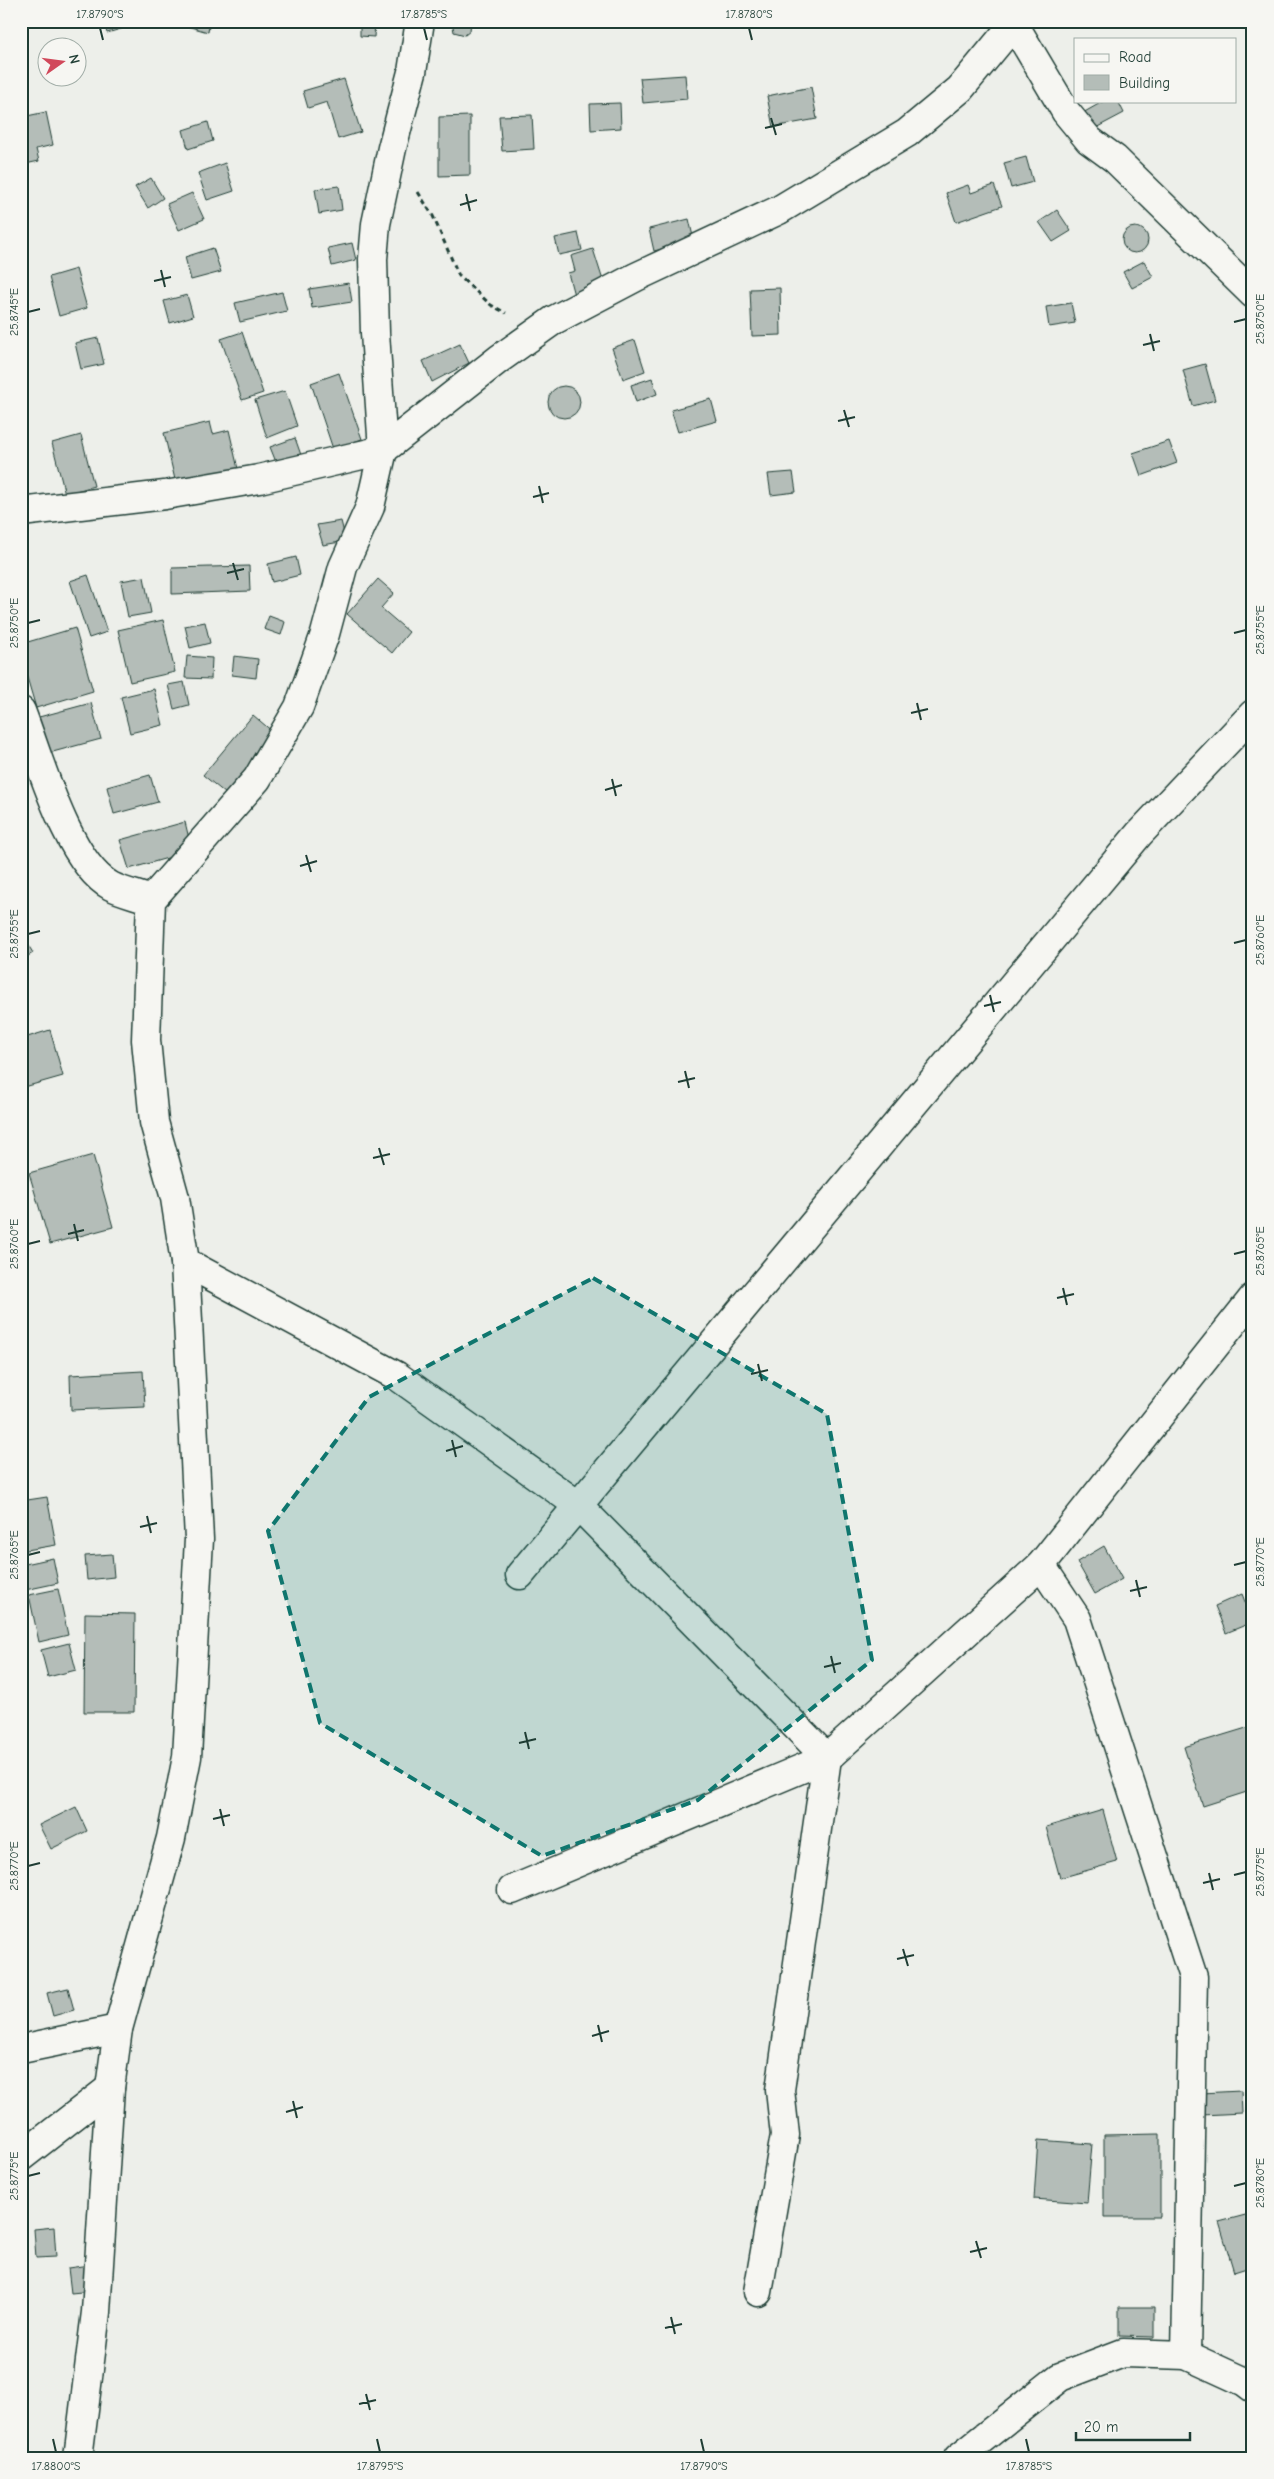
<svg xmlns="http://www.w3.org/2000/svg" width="1274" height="2479" font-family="'Comic Neue',sans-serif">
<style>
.building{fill:#b4bdb8;stroke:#1f3d34}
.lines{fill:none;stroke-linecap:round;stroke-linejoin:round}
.minor-casing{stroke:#1f3d34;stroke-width:31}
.path{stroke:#1f3d34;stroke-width:3;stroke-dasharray:5 4;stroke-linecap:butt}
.minor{stroke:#f6f6f2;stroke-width:28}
.marked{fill:#0f766e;fill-opacity:0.2;stroke:#0f766e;stroke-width:4;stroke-dasharray:10 6;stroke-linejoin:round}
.ticks{fill:none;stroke:#1f3d34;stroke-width:2}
.neatline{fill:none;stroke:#1f3d34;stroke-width:2}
.ticks-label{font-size:12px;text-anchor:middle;fill:#1f3d34}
</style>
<rect width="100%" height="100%" fill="#edefea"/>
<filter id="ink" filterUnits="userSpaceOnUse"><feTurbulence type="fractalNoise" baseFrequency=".02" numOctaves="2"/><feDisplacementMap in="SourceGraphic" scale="10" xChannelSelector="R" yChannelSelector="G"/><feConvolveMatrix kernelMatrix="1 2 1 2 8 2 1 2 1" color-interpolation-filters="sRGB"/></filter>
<g filter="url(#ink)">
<g class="building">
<polygon points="103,21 148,21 107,33"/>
<polygon points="184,21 210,21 208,32 183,25"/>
<polygon points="360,21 375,21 374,37 360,36"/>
<polygon points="471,21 470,31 465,35 454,32 452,21"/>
<polygon points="685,75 687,99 643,103 640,78"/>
<polygon points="344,79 361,132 338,139 327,102 308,108 303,91"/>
<polygon points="811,87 817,119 773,127 767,96"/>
<polygon points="1104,101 1118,101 1124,113 1090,131 1081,114"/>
<polygon points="25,102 27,116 46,112 53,145 36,149 39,161 21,165 21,103"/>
<polygon points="620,103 621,128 591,130 590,104"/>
<polygon points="532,115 534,149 502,151 499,116"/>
<polygon points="470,116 470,175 439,176 439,117"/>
<polygon points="208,122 213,141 188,149 183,130"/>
<polygon points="1026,157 1033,182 1011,188 1004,163"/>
<polygon points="225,163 234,191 207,200 198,173"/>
<polygon points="151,178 163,198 148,208 135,187"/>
<polygon points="968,185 971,193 994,185 1002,206 956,222 946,193"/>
<polygon points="339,186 342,210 319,214 315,189"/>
<polygon points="192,193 204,219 179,230 167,204"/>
<polygon points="1057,210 1071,231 1053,242 1039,222"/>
<polygon points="689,219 694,241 654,251 649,229"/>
<circle cx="1135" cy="240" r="13"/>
<polygon points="578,233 582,250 559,255 555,238"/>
<polygon points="352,243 356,260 332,266 328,248"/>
<polygon points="213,248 221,272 191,280 185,257"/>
<polygon points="593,249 606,290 575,299 568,273 575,271 571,256"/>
<polygon points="1144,261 1153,277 1132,288 1123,272"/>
<polygon points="76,269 87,308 59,316 49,277"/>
<polygon points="349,283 352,302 312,308 309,289"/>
<polygon points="780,288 781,335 752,336 750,289"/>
<polygon points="282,292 287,311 240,322 235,303"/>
<polygon points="187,295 193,316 170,323 164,301"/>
<polygon points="1071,303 1075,323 1049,327 1046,307"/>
<polygon points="242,332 263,393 242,400 221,339"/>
<polygon points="98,338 104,364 81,369 75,343"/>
<polygon points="635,340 645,371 623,379 612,348"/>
<polygon points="460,344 469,363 432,382 423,361"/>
<polygon points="1205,364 1215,400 1193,406 1183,370"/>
<polygon points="339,373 362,439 333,449 311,383"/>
<polygon points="652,378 657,394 636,402 631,385"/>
<circle cx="564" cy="402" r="16"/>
<polygon points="285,391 297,426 267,438 255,400"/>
<polygon points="711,399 717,421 678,432 671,410"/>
<polygon points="210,422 213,434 229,430 238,469 176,484 164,433"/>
<polygon points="81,435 94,486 65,494 52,443"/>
<polygon points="295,438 301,455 276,462 270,447"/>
<polygon points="1169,441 1177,463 1141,476 1133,453"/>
<polygon points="793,472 796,492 771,495 768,474"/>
<polygon points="341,521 346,541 323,545 317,525"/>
<polygon points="296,557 300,575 272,582 268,564"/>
<polygon points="249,566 250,591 172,594 172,568"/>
<polygon points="88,575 107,632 89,638 70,581"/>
<polygon points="144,577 151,613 128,617 121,581"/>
<polygon points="378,579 394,593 381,608 409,632 392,653 347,614"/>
<polygon points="269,616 285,622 281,635 264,629"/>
<polygon points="163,620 175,672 130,682 118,630"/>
<polygon points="205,622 210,643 190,648 185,626"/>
<polygon points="75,628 93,691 36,708 21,657 21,644"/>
<polygon points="187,656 212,658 211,679 185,678"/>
<polygon points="234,656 258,659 256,678 232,675"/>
<polygon points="184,682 189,705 174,709 168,685"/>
<polygon points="154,689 163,725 130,733 121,697"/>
<polygon points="91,703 101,739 49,753 39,717"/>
<polygon points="253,715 280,738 231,798 203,775"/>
<polygon points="150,775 158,802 114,814 107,787"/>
<polygon points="185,822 192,851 129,869 120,840"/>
<polygon points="21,933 33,953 21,960"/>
<polygon points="50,1030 63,1076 21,1088 21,1039"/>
<polygon points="93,1155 113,1227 50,1244 29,1173"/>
<polygon points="143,1371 145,1407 71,1410 70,1375"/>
<polygon points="47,1497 56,1545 21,1551 21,1501"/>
<polygon points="1104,1546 1122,1579 1095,1594 1077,1562"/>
<polygon points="112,1554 114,1577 87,1580 85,1556"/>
<polygon points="53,1558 58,1583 25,1590 21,1565"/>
<polygon points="58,1589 68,1635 39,1642 29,1595"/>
<polygon points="1242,1594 1253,1622 1226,1633 1215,1606"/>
<polygon points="85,1613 135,1614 134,1712 84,1712"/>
<polygon points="69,1643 76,1670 48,1677 41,1650"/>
<polygon points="1253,1726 1253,1790 1203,1806 1184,1747"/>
<polygon points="76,1807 87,1831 51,1849 39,1825"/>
<polygon points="1103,1810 1117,1862 1060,1878 1046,1827"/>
<polygon points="68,1988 74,2010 53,2016 47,1993"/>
<polygon points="1241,2091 1242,2113 1202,2115 1200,2093"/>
<polygon points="1160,2134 1160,2217 1104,2217 1104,2135"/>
<polygon points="1038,2140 1092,2144 1087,2203 1034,2199"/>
<polygon points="1253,2213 1253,2266 1234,2272 1219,2222"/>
<polygon points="54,2227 56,2257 36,2258 34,2229"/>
<polygon points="89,2265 92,2291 71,2293 68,2268"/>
<polygon points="1119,2307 1154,2307 1154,2337 1119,2336"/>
</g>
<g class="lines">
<g class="minor-casing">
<g id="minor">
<polyline points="1012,21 1066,112 1089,140 1115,159 1253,294"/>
<polyline points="21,512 165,495 259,479 383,450 499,359 554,320 636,277 779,210 907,133 960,89 1013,25"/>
<path d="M21,711C39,757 67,862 111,886C123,892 138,895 151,900"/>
<polyline points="185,1262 397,1376 578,1505 827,1758 780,2090 785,2135 758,2292"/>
<polyline points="1041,1565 1077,1619 1193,1977 1186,2355"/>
<polyline points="520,1575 1139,834 1253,714"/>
<polyline points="512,1890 827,1758 1041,1565 1253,1298"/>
<polyline points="21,2049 118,2029"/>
<polyline points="21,2157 110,2088"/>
<polyline points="78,2458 96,2312 110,2088 118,2029 171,1838 187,1757 199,1539 185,1262 175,1198 154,1122 146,1040 151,900 257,779 299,707 325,634 343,567 370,507 383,450 375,333 373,259 376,224 392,148 412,72 420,21"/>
<polyline points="958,2458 1060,2377 1123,2353 1186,2355 1245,2382 1253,2388"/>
</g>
</g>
<polyline class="path" points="418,192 433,216 459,276 491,305 506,313"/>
<use href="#minor" class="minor"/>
</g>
</g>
<path class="marked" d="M593,1278L827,1414L872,1660L698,1800L542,1856L320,1723L268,1531L369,1397Z"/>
<path class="ticks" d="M100,28L103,40M424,28L427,40M749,28L752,40M771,118L776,135M765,128L782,124M466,194L470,211M460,205L477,200M161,270L165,287M154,281L171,277M28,312L40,309M1234,322L1246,319M1150,334L1154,351M1143,345L1160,341M844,410L849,427M838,421L855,417M539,486L543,503M533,497L549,493M233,563L238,580M227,573L244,569M28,623L40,620M1234,633L1246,630M917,703L921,720M911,713L928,709M612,779L616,796M605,790L622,785M306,855L311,872M300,866L317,861M28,934L40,931M1234,943L1246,940M990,995L994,1012M984,1006L1001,1002M685,1071L689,1088M678,1082L695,1078M379,1148L384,1165M373,1158L390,1154M74,1224L78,1241M68,1234L84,1230M28,1244L40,1241M1234,1254L1246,1251M1063,1288L1067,1305M1057,1298L1074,1294M758,1364L762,1381M751,1374L768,1370M452,1440L456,1457M446,1451L463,1446M147,1516L151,1533M140,1527L157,1523M28,1555L40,1552M1234,1565L1246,1562M1136,1580L1140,1597M1130,1591L1147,1587M831,1656L835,1673M824,1667L841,1663M525,1732L529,1749M519,1743L536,1739M220,1809L224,1826M213,1819L230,1815M28,1866L40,1863M1209,1873L1213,1890M1234,1875L1246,1872M1203,1883L1220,1879M903,1949L908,1966M897,1959L914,1955M598,2025L602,2042M592,2036L609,2031M293,2101L297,2118M286,2112L303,2107M28,2176L40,2173M1234,2186L1246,2183M976,2241L981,2258M970,2252L987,2248M671,2317L675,2334M665,2328L682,2324M366,2394L370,2410M359,2404L376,2400M53,2439L56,2452M377,2439L380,2452M701,2439L704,2452M1026,2439L1029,2452"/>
<rect width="1274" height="2479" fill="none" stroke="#f6f6f2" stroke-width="55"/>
<rect x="1074" y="38" width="162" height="65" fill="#f6f6f2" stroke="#a0aca6"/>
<rect x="1084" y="54" width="25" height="8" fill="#f6f6f2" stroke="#a0aca6"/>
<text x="1119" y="62" font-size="15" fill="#1f3d34">Road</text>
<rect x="1084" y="75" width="25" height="15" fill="#b4bdb8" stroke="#a0aca6"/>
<text x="1119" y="88" font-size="15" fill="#1f3d34">Building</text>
<g transform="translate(62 62) rotate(76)"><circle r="24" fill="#f6f6f2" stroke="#a0aca6"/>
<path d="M0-4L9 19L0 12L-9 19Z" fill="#d1495b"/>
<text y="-8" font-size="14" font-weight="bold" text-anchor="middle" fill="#1f3d34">N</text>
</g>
<path d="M1076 2432v8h114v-8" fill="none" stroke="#1f3d34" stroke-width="2.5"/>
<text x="1084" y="2432" font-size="15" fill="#1f3d34" stroke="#f6f6f2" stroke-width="4" paint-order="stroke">20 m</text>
<rect x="28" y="28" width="1218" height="2424" class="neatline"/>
<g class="ticks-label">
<text x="100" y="18">17.8790°S</text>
<text x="424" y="18">17.8785°S</text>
<text x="749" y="18">17.8780°S</text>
<text transform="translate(14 312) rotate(-90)" y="4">25.8745°E</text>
<text transform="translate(1260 319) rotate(-90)" y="4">25.8750°E</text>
<text transform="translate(14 623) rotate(-90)" y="4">25.8750°E</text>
<text transform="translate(1260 630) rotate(-90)" y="4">25.8755°E</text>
<text transform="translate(14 934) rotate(-90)" y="4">25.8755°E</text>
<text transform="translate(1260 940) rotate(-90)" y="4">25.8760°E</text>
<text transform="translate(14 1244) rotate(-90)" y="4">25.8760°E</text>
<text transform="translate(1260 1251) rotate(-90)" y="4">25.8765°E</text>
<text transform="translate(14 1555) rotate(-90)" y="4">25.8765°E</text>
<text transform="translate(1260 1562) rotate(-90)" y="4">25.8770°E</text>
<text transform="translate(14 1866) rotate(-90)" y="4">25.8770°E</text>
<text transform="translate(1260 1872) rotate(-90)" y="4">25.8775°E</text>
<text transform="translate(14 2176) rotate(-90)" y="4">25.8775°E</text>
<text transform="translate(1260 2183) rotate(-90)" y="4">25.8780°E</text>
<text x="56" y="2470">17.8800°S</text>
<text x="380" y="2470">17.8795°S</text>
<text x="704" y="2470">17.8790°S</text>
<text x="1029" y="2470">17.8785°S</text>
</g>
</svg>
